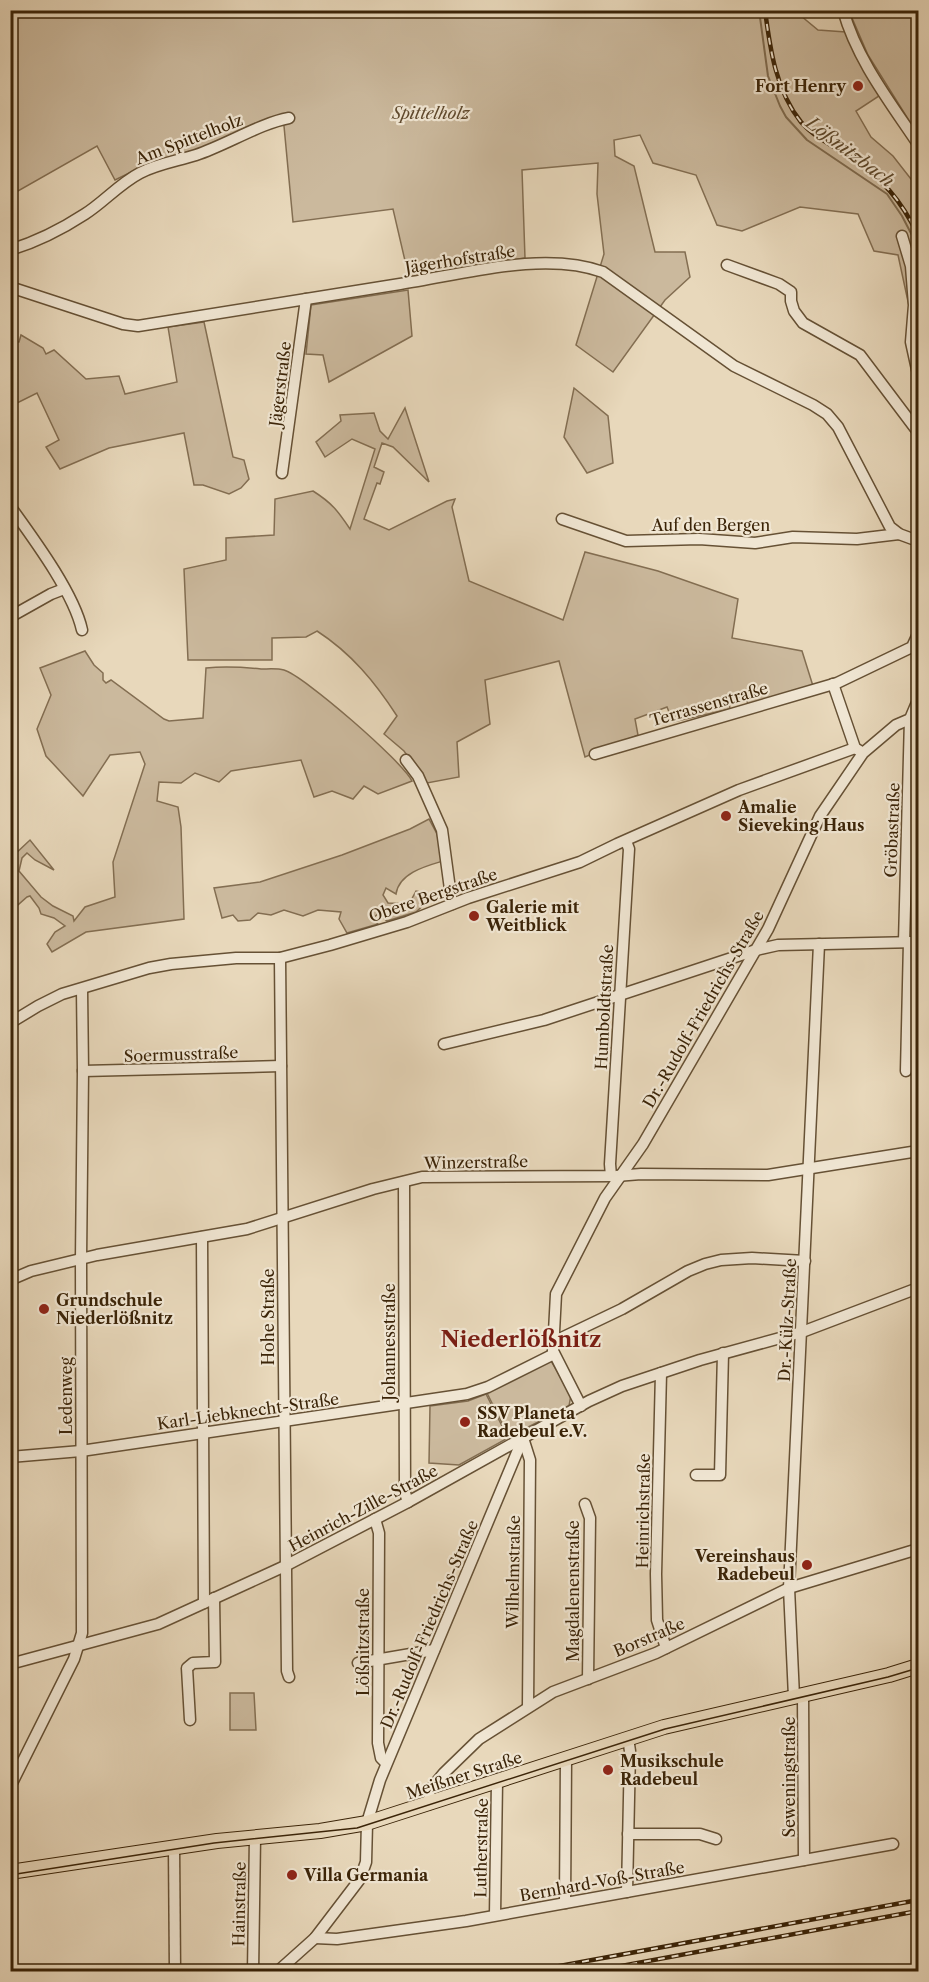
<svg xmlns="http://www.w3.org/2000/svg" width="929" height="1982" font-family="'Libre Caslon Text',serif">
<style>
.green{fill:#cbb99d;stroke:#836e52;stroke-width:1.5}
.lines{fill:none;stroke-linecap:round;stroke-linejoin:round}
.stream{stroke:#7f6b4f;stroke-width:2}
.minor-casing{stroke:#665135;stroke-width:13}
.major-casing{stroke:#3b2408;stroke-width:16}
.minor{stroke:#f0e6d3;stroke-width:10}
.major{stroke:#e8d8bb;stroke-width:14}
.tram{stroke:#3b2408;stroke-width:1.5}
.rail-casing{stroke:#3b2408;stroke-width:4.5}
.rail{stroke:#f0e6d3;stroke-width:2;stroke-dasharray:7;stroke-linecap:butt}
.poi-dot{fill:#8f2418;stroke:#f0e6d3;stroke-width:2}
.labels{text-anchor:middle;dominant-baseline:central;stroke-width:4.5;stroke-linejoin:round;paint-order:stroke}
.poi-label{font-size:16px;font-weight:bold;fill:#3b2408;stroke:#f0e6d3;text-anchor:start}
.park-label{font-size:16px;font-style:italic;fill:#5f492d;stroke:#f0e6d3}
.street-label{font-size:16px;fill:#3b2408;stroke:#f0e6d3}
.water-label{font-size:18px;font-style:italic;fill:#5d482b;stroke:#f0e6d3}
.district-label{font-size:22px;font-weight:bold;fill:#7a1f14;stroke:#f0e6d3}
</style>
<rect width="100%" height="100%" fill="#e8d8bb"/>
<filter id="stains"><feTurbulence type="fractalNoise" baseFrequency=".00333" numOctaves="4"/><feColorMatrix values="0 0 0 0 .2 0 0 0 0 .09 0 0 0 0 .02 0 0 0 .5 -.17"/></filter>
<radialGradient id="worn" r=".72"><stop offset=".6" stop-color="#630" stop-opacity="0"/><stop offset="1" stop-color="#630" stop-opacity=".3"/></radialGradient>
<g class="green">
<polygon points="11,11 795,11 818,30 846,32 879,96 856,111 871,137 893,156 918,188 918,228 911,232 918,247 918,348 898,255 874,251 858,214 800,207 742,231 717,225 696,175 653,163 640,135 614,140 615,156 634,166 655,252 685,252 690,277 665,300 613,372 576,345 604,254 597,194 598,163 522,170 525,258 461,268 409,278 393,209 293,222 284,126 280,123 160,169 154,161 115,180 97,146 11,195"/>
<polygon points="849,11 918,11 918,135 868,55"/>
<polygon points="408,290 412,336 329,382 323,355 306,354 311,305"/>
<polygon points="204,322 233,457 244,460 249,479 241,488 229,494 203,485 194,485 184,433 109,448 60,469 46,447 59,440 37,393 11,406 11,342 19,342 21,335 43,348 46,354 54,350 86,379 119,376 125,394 177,382 168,327"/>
<polygon points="574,388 608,416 613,463 587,473 564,437"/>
<path d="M405,408L429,482L393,447L382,443L374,467L384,472L380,484L377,483L364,519L389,530L447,501L455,499L452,507L469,581L563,620L585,552L658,571L738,599L732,638L802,651L813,686L748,704L745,696L729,702L730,709L673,722L667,707L635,719L638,735L585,757L559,661L485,680L490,724L457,742L459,777L427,783L404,751L384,734L397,716C375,682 351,653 317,631L306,637L272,638V660H188L184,569L226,560V538L274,535L275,499L313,491C332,503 338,511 350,529L375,449L352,439L325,457L316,442L341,421L340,415L374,413L380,431L388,439Z"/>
<path d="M85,651L94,665L103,673V680L106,683L111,680L164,719L169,721L203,718L206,668C225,666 242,667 261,669C268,669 277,668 284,670C303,675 403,762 412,781L378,794L364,786L353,799L332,791L314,797L301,760L231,771L219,782L195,773L181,783L159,782L157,801L178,807L181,827L184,919L86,932L52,952L47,944L55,932L65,926L54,918L41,914L39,908L30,896L27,897L11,911V856L14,855L30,840L54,870L35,860L27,853L22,858L19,871L41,897L53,906L73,916L74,921L85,907L115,897L113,862L145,764L140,752L110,755L83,796L46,756L37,729L51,695L40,668Z"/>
<path d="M429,819L437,834L443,861C426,866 399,873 396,894L386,888L383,895L388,903L409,904L416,891L426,893L431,898L416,912L387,921L378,914L373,918L378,924L347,933L339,919L341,912L318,910L303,916L284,910L271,915L258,913L250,920L238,921L233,915L222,918L214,888L260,882L342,855L410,829Z"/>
<polygon points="550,1359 571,1395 569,1406 509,1437 486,1391"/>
<polygon points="486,1394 508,1438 459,1465 429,1463 430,1406 468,1401"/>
<polygon points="230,1693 254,1693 256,1730 230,1730"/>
</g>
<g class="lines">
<polyline class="stream" points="759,10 768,76 780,106 786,117 807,140 887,194 902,216 915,241 918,241"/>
<g class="minor-casing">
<g id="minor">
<path d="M843,10C857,60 890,102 918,144"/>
<polyline points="902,236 911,266 914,305 911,342 918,374"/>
<path d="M10,250C36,242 62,229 85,214C104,202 119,184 140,173C157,164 177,161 196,155C226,145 261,123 289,118"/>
<polyline points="727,265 779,284 791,292 791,301 794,311 803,323 860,355 918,432"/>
<path d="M10,287L123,324L138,326C225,312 312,298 400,284C461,275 543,250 603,272L734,366L813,405L827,414L838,427L890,527L899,534L918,541"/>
<polyline points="282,473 306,299"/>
<path d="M10,506C33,538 74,593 82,630"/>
<polyline points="562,519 626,541 699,539 755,543 793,537 857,539 899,534"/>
<polyline points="10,617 51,594 64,589"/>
<polyline points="833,684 855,748 860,751"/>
<polyline points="595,754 837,683 912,647 918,634"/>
<polyline points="406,760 418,776 442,830 452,904"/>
<polyline points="904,942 910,719"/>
<polyline points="280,958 287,1671 289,1677"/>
<polyline points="10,1023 38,1006 62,994 149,968 171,964 236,958 280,958 330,945 407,922 468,898 580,862 617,844 739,790 855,748"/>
<polyline points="444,1044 544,1020 756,950 778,945 918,942"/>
<polyline points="83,1071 281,1066"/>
<polyline points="906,1071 909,942"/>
<polyline points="611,1176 610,1164 629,849 626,841"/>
<polyline points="404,1182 405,1493 408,1502"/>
<polyline points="202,1237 204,1603"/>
<polyline points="10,1280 31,1271 97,1255 247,1229 373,1189 422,1177 616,1176 641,1174 768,1175 918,1151"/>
<polyline points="553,1342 622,1309 688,1271 705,1264 721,1260 752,1258 805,1261"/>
<polyline points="661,1373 656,1574 657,1620 666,1648"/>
<polyline points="581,1406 553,1351 556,1294 605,1198 643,1144 768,929 820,816 863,753 896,725 910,719 918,700"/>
<polyline points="523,1438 530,1460 528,1707"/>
<polyline points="10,1457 81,1451 467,1394 488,1387 554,1354"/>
<polyline points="696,1475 720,1475 723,1353"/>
<polyline points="585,1504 590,1518 588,1679"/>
<polyline points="375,1519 379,1533 378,1743 381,1758 386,1763"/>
<polyline points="358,1663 434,1650"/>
<polyline points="10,1664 158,1624 285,1566 408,1502 589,1401 622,1386 700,1360 802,1332 918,1288"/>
<polyline points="803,1695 804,1860"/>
<polyline points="794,1697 789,1588 819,944"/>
<polyline points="190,1720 187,1668 193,1663 215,1662 214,1598"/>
<polyline points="10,1787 74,1659 82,1633 81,1259 83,1071 82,989"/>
<polyline points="430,1804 429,1791 444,1773 479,1739 553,1692 656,1653 789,1588 918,1549"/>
<polyline points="628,1834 700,1834 716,1839"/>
<polyline points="174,1847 175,1972"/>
<polyline points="627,1892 630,1751 628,1738"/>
<polyline points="565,1903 566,1759"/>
<polyline points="495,1915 497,1781"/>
<polyline points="315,1938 337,1939 466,1921 893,1844"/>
<polyline points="253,1972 255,1837"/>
<polyline points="277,1972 315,1938 360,1879 366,1862 367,1823 380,1780 523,1438"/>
</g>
</g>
<g class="major-casing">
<polyline id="major" points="10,1872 217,1841 320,1831 367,1823 664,1727 889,1675 918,1666"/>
</g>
<use href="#minor" class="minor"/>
<use href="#major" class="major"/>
<polyline class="tram" points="10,1875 214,1843 357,1828 665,1729 888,1677 918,1668"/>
<g class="rail-casing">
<g id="rail">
<path d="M765,10C770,49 776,91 801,122C814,137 833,146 850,157C882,178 901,200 918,235"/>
<polyline points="527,1972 918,1900"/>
<polyline points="589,1972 918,1911"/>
</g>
</g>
<use href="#rail" class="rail"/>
</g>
<g class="poi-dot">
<circle cx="858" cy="86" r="6"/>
<circle cx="726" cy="816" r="6"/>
<circle cx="474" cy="916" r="6"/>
<circle cx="44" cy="1309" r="6"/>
<circle cx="465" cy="1422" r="6"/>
<circle cx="807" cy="1565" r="6"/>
<circle cx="608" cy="1770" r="6"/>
<circle cx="292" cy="1875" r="6"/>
</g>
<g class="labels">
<g class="poi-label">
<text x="846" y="86" text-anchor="end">Fort Henry</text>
<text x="738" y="807">Amalie<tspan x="738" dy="18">Sieveking Haus</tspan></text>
<text x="486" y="907">Galerie mit<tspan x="486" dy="18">Weitblick</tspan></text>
<text x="56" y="1300">Grundschule<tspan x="56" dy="18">Niederlößnitz</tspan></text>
<text x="477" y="1413">SSV Planeta<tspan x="477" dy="18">Radebeul e.V.</tspan></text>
<text x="795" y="1556" text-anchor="end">Vereinshaus<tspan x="795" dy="18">Radebeul</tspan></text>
<text x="620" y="1761">Musikschule<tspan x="620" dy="18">Radebeul</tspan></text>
<text x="304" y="1875">Villa Germania</text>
</g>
<g class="park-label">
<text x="431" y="113">Spittelholz</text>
</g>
<g class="street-label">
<text transform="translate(189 139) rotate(-21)">Am Spittelholz</text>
<text transform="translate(460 259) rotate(-9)">Jägerhofstraße</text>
<text transform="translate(280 384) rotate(-83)">Jägerstraße</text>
<text x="711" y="525">Auf den Bergen</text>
<text transform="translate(709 704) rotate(-16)">Terrassenstraße</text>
<text transform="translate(892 830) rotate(-88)">Gröbastraße</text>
<text transform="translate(433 895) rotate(-19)">Obere Bergstraße</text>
<text transform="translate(604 1007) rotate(-87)">Humboldtstraße</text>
<text transform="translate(703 1009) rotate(-60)">Dr.-Rudolf-Friedrichs-Straße</text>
<text transform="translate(181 1054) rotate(-2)">Soermusstraße</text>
<text transform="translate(476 1162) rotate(-1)">Winzerstraße</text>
<text transform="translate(268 1317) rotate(-90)">Hohe Straße</text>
<text transform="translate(787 1320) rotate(-87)">Dr.-Külz-Straße</text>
<text transform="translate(389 1342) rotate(-90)">Johannesstraße</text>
<text transform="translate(66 1396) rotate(-90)">Ledenweg</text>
<text transform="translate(248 1411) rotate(-8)">Karl-Liebknecht-Straße</text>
<text transform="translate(363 1508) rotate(-28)">Heinrich-Zille-Straße</text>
<text transform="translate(643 1511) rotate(-89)">Heinrichstraße</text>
<text transform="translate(513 1572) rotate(-89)">Wilhelmstraße</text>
<text transform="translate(573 1591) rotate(-90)">Magdalenenstraße</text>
<text transform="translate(429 1624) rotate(-67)">Dr.-Rudolf-Friedrichs-Straße</text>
<text transform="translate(649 1637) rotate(-23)">Borstraße</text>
<text transform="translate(363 1642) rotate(-90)">Lößnitzstraße</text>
<text transform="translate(464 1775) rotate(-18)">Meißner Straße</text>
<text transform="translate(789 1777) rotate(-90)">Seweningstraße</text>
<text transform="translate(481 1848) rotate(-89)">Lutherstraße</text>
<text transform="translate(602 1881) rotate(-10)">Bernhard-Voß-Straße</text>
<text transform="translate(239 1904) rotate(-89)">Hainstraße</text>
</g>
<g class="water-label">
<text transform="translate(850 152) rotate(37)">Lößnitzbach</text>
</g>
<g class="district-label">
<text x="521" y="1339">Niederlößnitz</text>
</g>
</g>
<rect width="929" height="1982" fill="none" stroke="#e8d8bb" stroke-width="36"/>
<rect x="12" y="12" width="905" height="1958" fill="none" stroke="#3b2408" stroke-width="3"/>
<rect x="18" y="18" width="893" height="1946" fill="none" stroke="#3b2408" stroke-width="1.5"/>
<rect width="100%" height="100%" filter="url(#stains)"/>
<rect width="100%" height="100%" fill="url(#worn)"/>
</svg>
